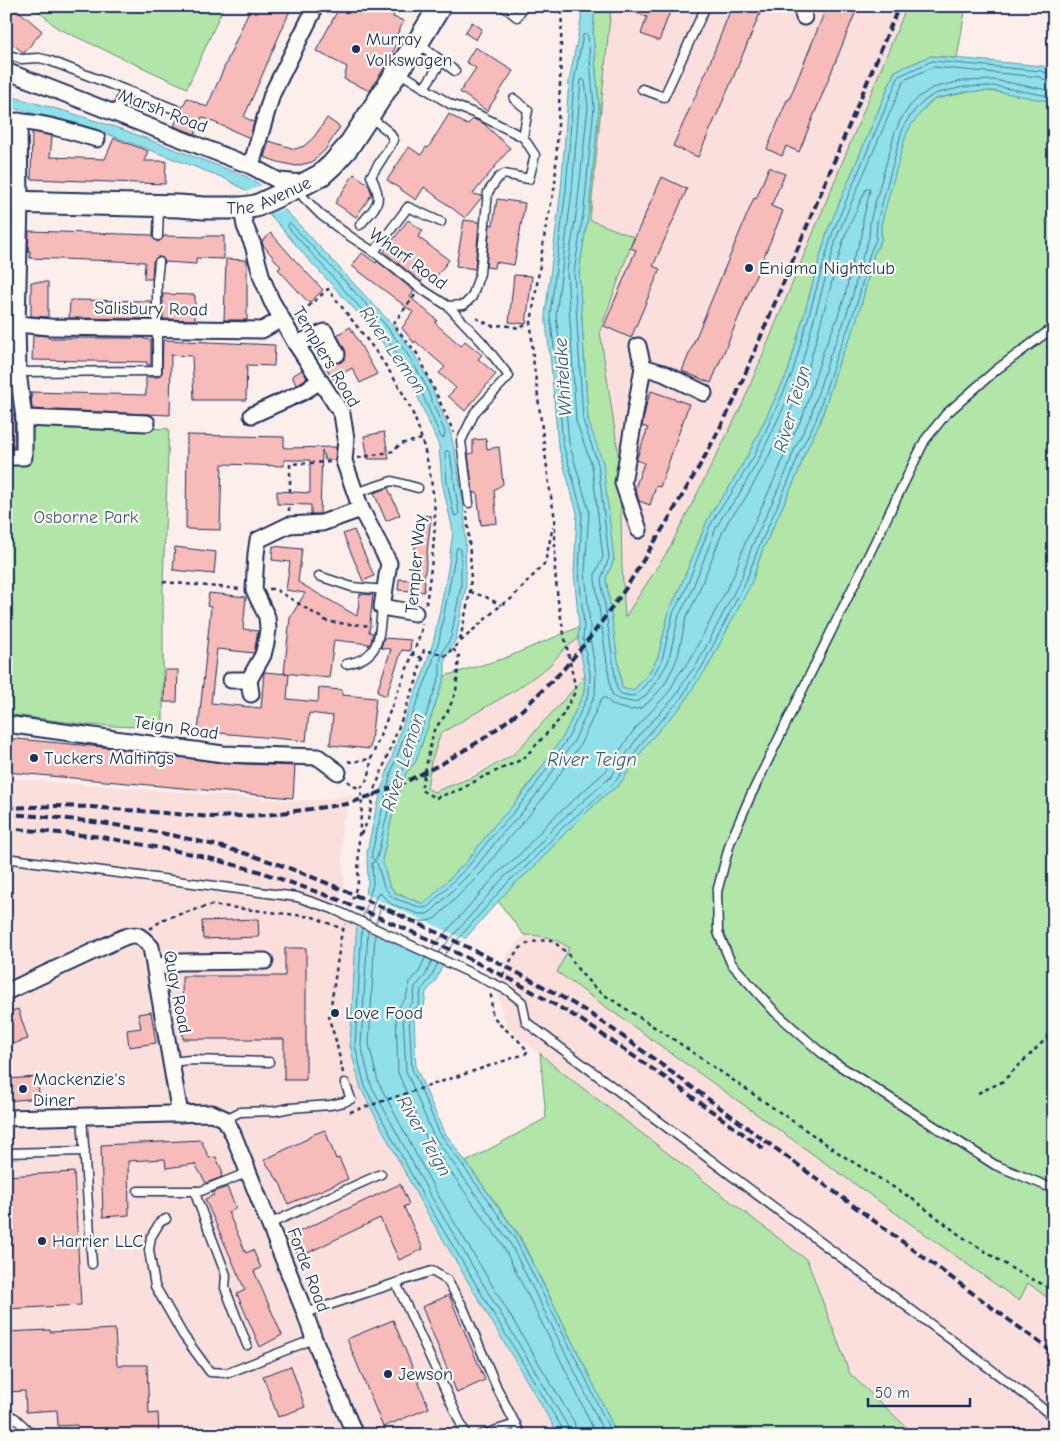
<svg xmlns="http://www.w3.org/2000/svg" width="1060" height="1441" font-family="'Comic Neue',sans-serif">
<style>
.built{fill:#fadfdc}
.green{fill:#b1e6a8;stroke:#668a83}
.water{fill:#8fe0e8;stroke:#6199b1}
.pier{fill:#fcefeb}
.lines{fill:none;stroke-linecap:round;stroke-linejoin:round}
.shore{stroke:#497695;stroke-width:1}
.building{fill:#f7bbb9;stroke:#1b2f5e}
.service-casing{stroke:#1b2f5e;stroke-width:11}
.minor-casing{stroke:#1b2f5e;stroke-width:19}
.secondary-casing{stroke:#1b2f5e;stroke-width:25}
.path{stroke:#1b2f5e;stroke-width:2.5;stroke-dasharray:4 4;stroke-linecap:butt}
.service{stroke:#fdfcf7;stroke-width:8}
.minor{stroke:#fdfcf7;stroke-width:15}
.secondary{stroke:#fdfcf7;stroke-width:21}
.rail{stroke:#1b2f5e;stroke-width:4;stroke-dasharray:8 4;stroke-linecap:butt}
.service-bridge-casing{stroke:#1b2f5e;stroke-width:11;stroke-linecap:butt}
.service-bridge{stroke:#fdfcf7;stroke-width:8}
.poi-dot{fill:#1b2f5e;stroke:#fdfcf7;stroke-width:2}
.labels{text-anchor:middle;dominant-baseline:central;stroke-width:4.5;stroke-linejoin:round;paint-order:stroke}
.poi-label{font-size:18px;fill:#1b2f5e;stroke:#fdfcf7;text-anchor:start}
.street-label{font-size:18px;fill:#1b2f5e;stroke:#fdfcf7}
.park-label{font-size:18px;fill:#405d70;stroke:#fdfcf7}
.water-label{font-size:19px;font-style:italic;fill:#385b80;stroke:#fdfcf7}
</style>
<rect width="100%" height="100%" fill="#fcefeb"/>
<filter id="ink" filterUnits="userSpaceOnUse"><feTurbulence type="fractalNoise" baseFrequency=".02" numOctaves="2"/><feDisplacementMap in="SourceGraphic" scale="10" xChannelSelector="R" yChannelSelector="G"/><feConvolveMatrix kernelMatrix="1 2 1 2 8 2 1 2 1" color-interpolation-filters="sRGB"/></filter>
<g filter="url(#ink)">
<g class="built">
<polygon points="611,6 907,6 742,405 669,549 625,617 620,465 600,331 634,237 590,220"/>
<polygon points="6,276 8,277 8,299 11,330 6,331"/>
<polygon points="578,639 585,675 572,691 514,754 434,792 427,789 431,762 441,733 517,689 549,666 564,649"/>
<polygon points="6,778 289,801 325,800 352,794 341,827 344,885 334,907 358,918 356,936 352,1007 559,1435 6,1435"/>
<polygon points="524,935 549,937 561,941 1019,1300 1028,1283 1054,1303 1054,1435 915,1435 850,1374 807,1260 554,1066 507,1027 498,996 507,955"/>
</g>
<g class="green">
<polygon points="33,6 224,6 187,88 57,28"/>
<polygon points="595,6 611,6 590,220 634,237 600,331 620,465 622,566 625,617 669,549 742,405 907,6 966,6 957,58 931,56 895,71 827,232 788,372 749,453 727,491 715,507 708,519 679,590 669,611 658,657 649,673 633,691 622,689 606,578 614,560 588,420 579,271 589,210 599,107 593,34"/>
<path d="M973,91L1003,92L1054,102V1303L1028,1283L1019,1301L557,972L569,948C553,936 542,936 524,935L498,901L513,885L532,869L566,832L605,795L619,785L649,741L684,703L694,686L709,665L754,576L762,551L797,475L804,455L820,422L840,359L853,331L862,302L874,254L881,240V224L897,164L906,135L911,125L926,106L935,99Z"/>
<polygon points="31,424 169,429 163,582 163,728 88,725 6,714 6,462 28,462"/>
<polygon points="579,627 578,639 564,649 549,666 517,689 441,733 431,762 427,788 434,792 475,776 514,754 572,691 585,675 584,693 564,735 552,754 511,808 493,827 468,860 424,904 396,893 389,885 382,860 395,804 406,773 416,761 445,676 505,658"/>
<polygon points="540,1053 554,1066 807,1260 850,1374 915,1435 617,1435 589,1375 519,1235 466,1162 546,1118"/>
</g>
<path class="water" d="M581,6H595L593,34L599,107L589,210L579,271L588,420L603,463L614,560L606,578L622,688L633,691L649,673L658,657L669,611L679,590L708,519L715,507L727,491L749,453L788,372L827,232L895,71L931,56L1043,66L1054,72V102L994,91L964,92L935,99L926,106L911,125L906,135L881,224V240L874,254L862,302L853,331L840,359L820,422L804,455L797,475L762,551L751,584L706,670L694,686L684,703L649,741L619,785L605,795L566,832L532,869L513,885L469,934L443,965L435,982L426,992L424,1007L414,1018L416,1068L443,1130L518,1235L589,1375L617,1435H559L419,1199L361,1089L350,1046L356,936L358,918L368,884L367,852L375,814L387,772L404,721L424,671L434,639L448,569L453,531L442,482L439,446L413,386L387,348L359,314L307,258L272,217L245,190L224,178L105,133L6,106V95L68,112L121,129L245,176L259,184L290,215L387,319L411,349L427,377L450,431L455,452L463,503L465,524L466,586L456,639C454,644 451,646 449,650C444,657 445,668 445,676L416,761L406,773L395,804L382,860L389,885L396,894L424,904L468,860L493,827L511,808L528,787L564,735L584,693L585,675L578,639L579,627L574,572L577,513L558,445L551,365L545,315L561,190L569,81L581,20Z"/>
<g class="pier">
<polygon points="262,185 284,205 285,208 267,215 244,193"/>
<polygon points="363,893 467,940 445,966 354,926"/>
</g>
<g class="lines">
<g class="shore">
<polygon points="290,223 383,322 406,352 423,380 445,432 444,438 441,437 418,384 391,345 363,311 288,227 288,225"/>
<polygon points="446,451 448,451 450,453 459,514 457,516 454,515 447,482 445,453"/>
<polygon points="457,548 459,548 461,550 461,586 451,637 448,643 444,649 440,661 440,675 411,758 402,771 390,802 377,858 374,860 372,858 372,852 391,773 409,723 429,673 439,641"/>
<polyline points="363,918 373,884 372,863 375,861 377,863 384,887 393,898 422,908 428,907 471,863 496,831 515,811 532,790 568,738 589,694 590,674 583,639 584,626 579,572 582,512 563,444 556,364 550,315 566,190 574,81 583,35 586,34 588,36 594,107 584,209 574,272 583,420 598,464 609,558 601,579 617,689 621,694 632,696 636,695 653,676 662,660 673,613 684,593 710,526 719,510 731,494 754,456 792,374 832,234 899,76 932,61 1041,71 1054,76"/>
<polyline points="369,920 377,894 379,892 391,904 419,914 427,914 432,911 476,867 501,835 520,815 537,794 574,741 595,695 596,673 590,638 590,626 585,572 589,511 569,443 562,364 556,315 572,191 581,80 583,79 585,81 588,107 577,208 567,271 576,421 592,466 603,557 595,574 595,580 611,690 613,696 618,699 632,702 639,701 646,695 658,679 668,662 679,615 690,595 716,528 724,514 737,498 759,459 798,377 837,236 904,80 933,67 1040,77 1049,82 1054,82"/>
<path d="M376,924L380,909L382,907C397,915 422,928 437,917L482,872L507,840L525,820L543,798L580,745L602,698H606L610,703L617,707L631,710L641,708L651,700L664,685L674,666L678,656L686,618L696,598L723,531L730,518L743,502L766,462L805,380L844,238L866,189L869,188L870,190L863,220L862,236L853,259L845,296L835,324L823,352L803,416L787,447L780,467L745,543L734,575L690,660L678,675L669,692L634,730L606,771L553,818L519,855L499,872L431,949"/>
<polyline points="362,928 355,1046 365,1087 423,1196 562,1428 563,1435"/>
<polyline points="368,931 361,1045 371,1085 429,1193 567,1425 570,1435"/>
<polyline points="375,934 369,1044 378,1082 435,1190 574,1422 577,1435"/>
<polyline points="438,953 504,877 524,861 558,823 611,777 640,734 675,697 685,680 697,664 741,579 752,546 787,470 794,450 810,418 830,355 842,327 852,298 861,261 869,238 870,221 895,132 901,119 910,106 919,97 932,88 962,81 994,80 1054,91"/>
<polyline points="444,955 509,881 528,865 562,828 616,781 645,738 680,700 690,683 702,667 746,581 758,549 792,473 799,453 816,420 836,357 848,329 858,300 870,253 876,239 877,222 901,134 906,122 915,110 923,102 934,94 963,87 994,86 1054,97"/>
<polyline points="425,958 419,972 410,982 406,998 400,1005 396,1014 398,1073 427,1139 502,1244 572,1383 596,1435"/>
<polyline points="432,961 425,976 415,987 413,1002 407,1009 403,1016 406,1071 433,1135 509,1241 579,1380 605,1435"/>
<polyline points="438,963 430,979 421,990 419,1004 409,1017 412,1069 439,1132 514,1237 585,1377 612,1435"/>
</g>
</g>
<g class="building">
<polygon points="6,6 13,6 42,31 24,53 6,39"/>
<polygon points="251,6 292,6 244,117 254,122 250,138 202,117 195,134 174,126 179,115 182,112 182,108 187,98 207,107"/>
<polygon points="340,6 396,6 393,17 404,21 392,44 396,46 387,64 377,79 370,91 344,79 347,67 316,51"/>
<polygon points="622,6 672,6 659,41 641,34 647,17 622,8"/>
<polygon points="732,6 750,6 761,11 730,85 698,157 673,146 707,70"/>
<polygon points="827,6 858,6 799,152 786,146 782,156 767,149 787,100 789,100"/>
<polygon points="472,22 482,29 476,40 465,33"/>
<polygon points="475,47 513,71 487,111 460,92 476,68 466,62"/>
<polygon points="449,114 467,125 473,119 483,123 510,148 473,194 482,196 482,197 465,218 424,187 416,200 387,180 409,147 421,155 426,147 428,148"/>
<polygon points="327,118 340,127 325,150 312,162 296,166 278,162 264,157 269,141 295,149 304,146 314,137"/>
<polygon points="32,132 52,136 50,157 105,159 114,138 148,151 144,161 166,161 165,184 31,179"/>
<polygon points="769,167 785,174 771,206 783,211 711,383 682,371 754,198 756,199"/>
<polygon points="354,174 368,184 372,194 356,217 335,203"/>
<polygon points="662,177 687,189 653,266 660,269 631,338 604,326 636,250 630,248"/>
<polygon points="497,199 525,203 514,265 495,262 494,268 486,267 490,224 493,225"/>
<polygon points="408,220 423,231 418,237 449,260 432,282 425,276 421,282 384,252"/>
<polygon points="464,220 479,222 475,269 456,266"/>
<polygon points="29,231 152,235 155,240 158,242 162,239 164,236 203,237 203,236 224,236 224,259 196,258 196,264 165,262 163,258 157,257 153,261 152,279 144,279 145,262 30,258 30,251 28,251"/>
<polygon points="271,233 292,257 323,290 309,303 278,269 281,267 263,245 262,241"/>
<polygon points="6,237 10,237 9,251 6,252"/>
<polygon points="362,253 376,263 377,261 414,291 410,297 437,320 435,323 461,346 465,341 482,355 478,359 496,374 465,411 448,396 456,388 439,373 445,367 415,341 414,343 402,328 413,312 352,266"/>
<polygon points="226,259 247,260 247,320 224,320"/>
<polygon points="514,275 532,276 526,324 509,322"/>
<polygon points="31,282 48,282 48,317 31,316"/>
<polygon points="163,294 195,295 195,320 163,319"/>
<polygon points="70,300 151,301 151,319 69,318"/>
<polygon points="350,327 377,374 360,383 352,368 333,379 326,367 334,363 341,362 345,358 345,350 337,335"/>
<polygon points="33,335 48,336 48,338 144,338 144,339 151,340 151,365 147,365 147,362 32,360"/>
<polygon points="163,340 275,345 274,366 247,365 246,400 194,400 192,356 171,355 170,415 32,409 31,392 146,395 146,377 158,377 162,373"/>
<polygon points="302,370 307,378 296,385 292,376"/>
<polygon points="651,391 689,404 660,487 656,486 650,505 639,501 635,488 644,463 636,460 648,428 642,426 646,406"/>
<polygon points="6,414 14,414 15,445 6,446"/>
<polygon points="384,432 389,459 368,459 364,436"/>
<polygon points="187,435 284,437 284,448 336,447 335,460 325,460 322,450 320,514 311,514 311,505 277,504 277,491 310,493 310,460 284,460 284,466 222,464 220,530 186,529"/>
<polygon points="486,439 487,449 499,447 503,484 494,490 497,523 481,525 477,493 473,493 468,454 473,453 473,440"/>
<polygon points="388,488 400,515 386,521 374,493"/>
<polygon points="419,515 431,516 424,581 425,581 424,592 398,590 399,579 411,580"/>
<polygon points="354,530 374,576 363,581 343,534"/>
<polygon points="273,546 302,549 298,582 357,616 360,594 373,595 369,632 373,633 371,642 368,646 369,644 334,640 329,678 284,673 290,618 305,593 286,590 290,562 272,560"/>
<polygon points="175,547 216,552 214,574 173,570"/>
<polygon points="209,593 246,597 243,629 258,631 254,653 217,649 211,703 261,708 264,672 289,674 287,699 318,702 319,688 342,690 342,695 376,698 370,749 330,745 333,716 309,713 306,741 198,731 211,607 207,606"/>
<polygon points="384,638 411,640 410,651 402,650 386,696 377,692 391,649 381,648"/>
<polygon points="165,670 178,670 177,702 164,702"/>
<polygon points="6,738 113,748 222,763 295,766 293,798 6,772"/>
<polygon points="258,919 259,937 203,939 202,921"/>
<polygon points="285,948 306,948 306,1080 284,1080 284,1039 183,1039 182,976 285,976"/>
<polygon points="18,1009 28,1039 6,1046 6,1013"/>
<polygon points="151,1012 156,1043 129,1047 127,1030 141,1028 138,1014"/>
<polygon points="38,1077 39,1098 6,1101 6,1079"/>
<polygon points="325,1130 336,1159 339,1158 348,1179 288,1204 281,1185 264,1160 309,1138 309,1136"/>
<polygon points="201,1140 209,1158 216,1157 223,1173 221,1174 222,1177 206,1183 195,1164 166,1168 165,1159 128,1161 129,1215 103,1217 101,1145"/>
<polygon points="74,1172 81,1305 6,1309 6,1176"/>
<polygon points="400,1184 409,1204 404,1207 423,1249 399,1260 380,1218 299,1257 290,1236"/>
<polygon points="227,1187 236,1208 228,1212 246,1253 253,1250 261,1268 254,1271 282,1335 260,1347 237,1294 245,1290 205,1199 214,1195 212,1193"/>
<polygon points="449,1295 485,1380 457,1393 422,1307"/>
<polygon points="393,1320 429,1408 383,1427 347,1339"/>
<polygon points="115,1329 117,1365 147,1365 149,1414 158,1413 159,1433 126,1435 77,1435 77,1425 58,1426 57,1410 26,1412 25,1391 6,1392 6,1332 50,1330 50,1332"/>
<polygon points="291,1366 305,1407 278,1417 263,1376"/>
</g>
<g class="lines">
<g class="service-casing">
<g id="service">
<polyline points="503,6 517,17 524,6"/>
<polyline points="419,44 455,71"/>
<polyline points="6,54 21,59 39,58 48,60 177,110"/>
<polyline points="424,88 442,61"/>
<polyline points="642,89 664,97 706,6"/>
<polyline points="514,99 528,110 523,137"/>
<polyline points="115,113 125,90"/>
<polyline points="299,189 304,198 321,215 348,235 374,252 420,288 448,306 464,305 472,297 480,273 488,192 498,178 504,174 529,179 535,155 523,137 479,115 450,104 399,72"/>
<path d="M360,225C378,204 384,203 371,176L394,140L389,132L369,116"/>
<polyline points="158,236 159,208"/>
<polyline points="374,252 408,207 441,222"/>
<polyline points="448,306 482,342 509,376 475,412 461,441 469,503"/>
<polyline points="1054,327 996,370 946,414 925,440 750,797 730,843 717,892 718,932 731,963 775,1012 826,1057 995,1165 1054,1189"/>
<polyline points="18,372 157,371 157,281 159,262"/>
<polyline points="355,493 392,481 418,488"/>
<polyline points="319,576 352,587 385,590"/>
<path d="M346,664C381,658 379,637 382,607"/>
<polyline points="6,859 13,859 297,897 333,909"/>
<polyline points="507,990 522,1002 526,1022 1036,1403 1054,1418"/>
<polyline points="171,1062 190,1060 269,1062"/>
<polyline points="82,1116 92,1264"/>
<polyline points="225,1119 240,1112 275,1111 290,1108 330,1105 344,1102 351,1099 345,1083"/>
<polyline points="6,1153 85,1151"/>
<polyline points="138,1191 201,1191 249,1172"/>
<polyline points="196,1191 197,1199 226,1275 225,1288 247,1345"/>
<polyline points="166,1219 160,1222 151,1237 149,1250 155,1286 183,1335 210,1372 228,1373 314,1339"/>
<polyline points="269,1224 381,1174"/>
<polyline points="396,1283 466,1435"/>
<polyline points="305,1313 432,1271 447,1280 462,1305 497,1388 521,1435"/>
<polyline points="6,1413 15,1418 33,1435"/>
<polyline points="410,1433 412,1435"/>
<polyline points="481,1435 516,1424"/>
</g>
</g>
<g class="minor-casing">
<g id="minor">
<polyline points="801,6 804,17"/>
<polyline points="6,71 251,166 279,181 303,183"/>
<path d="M6,121C38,121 67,130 97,139"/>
<polyline points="251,166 272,94 312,14"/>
<polyline points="242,208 245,226 253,245 262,278 271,300 296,344 342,414 346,439 344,461 361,509 389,563 382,607 415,613"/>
<polyline points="17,324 50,327 262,330 282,319"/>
<polyline points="296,344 325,332 337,354"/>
<polyline points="638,346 643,367 623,483 639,530"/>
<polyline points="643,367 663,373 704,393"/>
<polyline points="252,415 303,392 320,381"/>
<polyline points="24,418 147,423"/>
<polyline points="6,457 24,457 24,418 18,372 17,324 20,203 19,121"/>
<polyline points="231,680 249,680 251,694"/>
<polyline points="249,680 263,655 266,643 268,629 267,617 254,590 256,554 258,540 289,525 322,523 361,509"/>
<polyline points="6,724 223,754 318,757 338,772"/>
<polyline points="155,967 179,962 265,961"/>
<path d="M6,992L122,938C137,932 140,935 151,947L180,1114"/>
<polyline points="6,1118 212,1113 225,1119 233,1134 305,1313 314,1339 355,1435"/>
</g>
</g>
<g class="secondary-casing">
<g id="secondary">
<path id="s1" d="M6,202L179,206L204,208H242L256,206L306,183L321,175L332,165L348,147L407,57L418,42L440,6"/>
</g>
</g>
<g class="path">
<polyline points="415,295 393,324 419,356 454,433"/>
<path d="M295,315L301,313L328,289C356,326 388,363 409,405C423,433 435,488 435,520C434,548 430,576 426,604"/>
<polyline points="476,318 492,326 504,325 519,328 531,323"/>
<polyline points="358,458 394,451 400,444 422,439"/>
<polyline points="290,492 290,464 330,462"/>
<polyline points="289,511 289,505"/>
<polyline points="163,582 241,589"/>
<polyline points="269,589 275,589 328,622 372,626"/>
<polyline points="470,592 486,597 501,605"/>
<polyline points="460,640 470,592 471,568 467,512"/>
<polyline points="453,649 459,656 456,692 447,713 434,730 421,790 435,798 459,790 483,777 523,759 561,718 576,690 564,634 558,601 555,571 555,519 550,491 533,358 531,323 545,232 555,185 560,85 562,6"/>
<polyline points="411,654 422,658"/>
<polyline points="348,761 351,762 371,759"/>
<polyline points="348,781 352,786 361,788"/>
<polyline points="360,834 363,831 368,820 376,786 416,682 424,650 448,656 451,650 501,605 511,599 545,563 553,526"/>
<polyline points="350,907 358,882 359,835 362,806 361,788 369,777 371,759 421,633 422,624"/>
<polyline points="150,929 164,919 211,905 313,917 343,929"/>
<path d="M502,976C517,949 519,941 552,940L568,954L579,971L593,986L603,994L673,1039L845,1157L914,1200L961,1236L1016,1271L1054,1290"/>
<polyline points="343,1073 336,1041 329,1019 341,937 345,924"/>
<polyline points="978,1093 1002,1082 1054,1031"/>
<polyline points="350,1112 525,1054 528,1051 518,1040 498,1023 492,1013 491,995 492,994"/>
</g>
<use href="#service" class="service"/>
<use href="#minor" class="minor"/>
<use href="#secondary" class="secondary"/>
<g class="rail">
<polyline points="6,808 56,806 91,807 212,817 266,815 347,804 376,794 407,781 443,763 483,739 523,709 562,671 592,635 626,588 668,520 703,460 733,403 899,6"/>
<path d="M6,814C78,818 149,828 218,846C275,860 331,884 384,908C451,938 516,970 579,1007C598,1018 615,1031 632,1043L1054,1353"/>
<polyline points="6,828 102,837 197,855 258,871 337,899 428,939 512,980 578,1018 670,1081 767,1151"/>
</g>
<g class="service-bridge-casing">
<polyline id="service-bridge" points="333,909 507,990"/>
</g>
<use href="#service-bridge" class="service-bridge"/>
</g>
</g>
<g class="poi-dot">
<circle cx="356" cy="49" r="5"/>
<circle cx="749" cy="268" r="5"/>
<circle cx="34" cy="758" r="5"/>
<circle cx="335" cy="1013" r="5"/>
<circle cx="23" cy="1089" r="5"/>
<circle cx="42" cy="1241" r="5"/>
<circle cx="388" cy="1374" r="5"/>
</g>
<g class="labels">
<g class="poi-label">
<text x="366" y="39">Murray<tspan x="366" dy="21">Volkswagen</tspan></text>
<text x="759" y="268">Enigma Nightclub</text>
<text x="44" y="758">Tuckers Maltings</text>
<text x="345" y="1013">Love Food</text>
<text x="33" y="1079">Mackenzie's<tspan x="33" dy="21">Diner</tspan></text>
<text x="52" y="1241">Harrier LLC</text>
<text x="398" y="1374">Jewson</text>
</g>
<g class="street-label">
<text transform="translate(163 111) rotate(21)">Marsh Road</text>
<text stroke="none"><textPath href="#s1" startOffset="265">The Avenue</textPath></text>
<text transform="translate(408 259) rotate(36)">Wharf Road</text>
<text transform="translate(151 309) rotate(1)">Salisbury Road</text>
<text transform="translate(326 357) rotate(59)">Templers Road</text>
<text transform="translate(416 564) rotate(-85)">Templer Way</text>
<text transform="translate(176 728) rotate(8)">Teign Road</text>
<text transform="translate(177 992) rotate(79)">Quay Road</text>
<text transform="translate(308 1270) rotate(69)">Forde Road</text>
</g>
<g class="park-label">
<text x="86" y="517">Osborne Park</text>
</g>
<g class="water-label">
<text transform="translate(393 350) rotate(55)">River Lemon</text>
<text transform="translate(563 377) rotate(-94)">Whitelake</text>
<text transform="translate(792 409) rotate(-74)">River Teign</text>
<text x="592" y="760">River Teign</text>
<text transform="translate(403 762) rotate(-72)">River Lemon</text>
<text transform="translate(424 1136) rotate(60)">River Teign</text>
</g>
</g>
<rect width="1060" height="1441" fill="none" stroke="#fdfcf7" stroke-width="25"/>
<rect x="12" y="12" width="1035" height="1416" fill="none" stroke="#1b2f5e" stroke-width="2" filter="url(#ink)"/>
<path d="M868 1398v8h102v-8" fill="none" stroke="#1b2f5e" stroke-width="2.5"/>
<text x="875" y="1398" font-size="15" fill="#1b2f5e" stroke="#fdfcf7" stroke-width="4" paint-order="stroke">50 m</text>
</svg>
